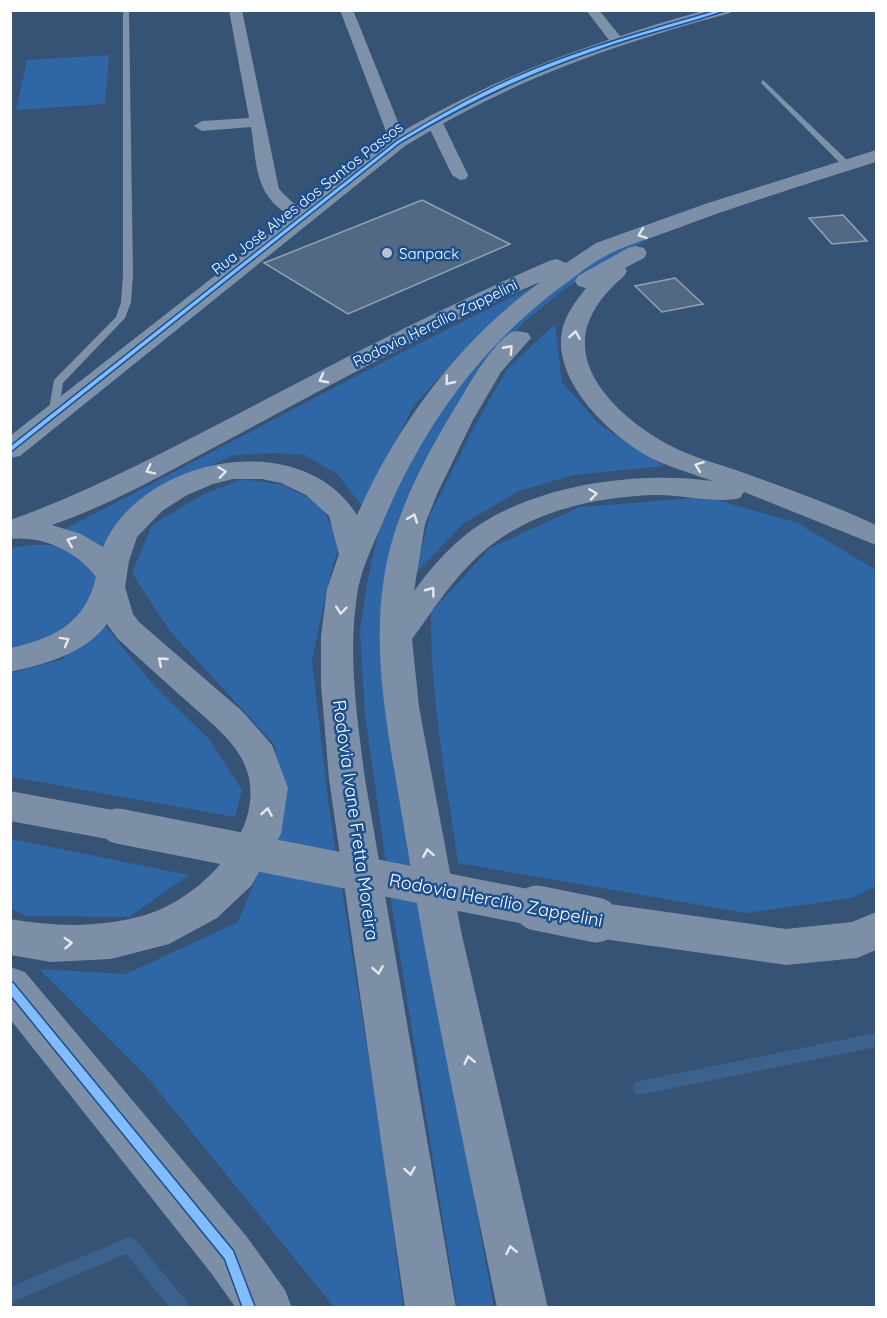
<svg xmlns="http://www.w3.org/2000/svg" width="887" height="1318" font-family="Quicksand,sans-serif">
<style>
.green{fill:#2f66a5}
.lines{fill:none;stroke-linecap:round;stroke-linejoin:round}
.stream{fill:#3b618d;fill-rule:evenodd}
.building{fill:#526984;stroke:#92a2b6;stroke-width:1.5}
.service{fill:#7d92a8;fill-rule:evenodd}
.minor{fill:#7d92a8;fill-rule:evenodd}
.tertiary{fill:#7d92a8;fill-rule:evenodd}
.primary{fill:#7d8ea7;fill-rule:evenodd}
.primary-bridge-far1{stroke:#7d8ea7;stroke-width:35}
.primary-bridge{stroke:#7d8ea7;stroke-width:45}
.cycleway-casing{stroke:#1b4f8f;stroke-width:3}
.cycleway{fill:#80bcff;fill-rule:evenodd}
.oneway{stroke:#e5e8ed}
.poi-dot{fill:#b9c2ce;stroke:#1b4f8f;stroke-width:2}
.labels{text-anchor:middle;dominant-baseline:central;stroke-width:5;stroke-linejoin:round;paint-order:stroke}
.far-street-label{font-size:15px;fill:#fff;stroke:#1b4f8f}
.far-poi-label{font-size:15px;fill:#fff;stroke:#1b4f8f;text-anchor:start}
.street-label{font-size:18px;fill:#fff;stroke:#1b4f8f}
</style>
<rect width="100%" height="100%" fill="#365274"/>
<g class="green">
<polygon points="109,55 105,104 16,110 27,60"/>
<polygon points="653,236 566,288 525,321 484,367 383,633 420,902 494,1307 457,1307 392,907 365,714 360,631 368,578 381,521 434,415 470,365 555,285 619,246"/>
<path d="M532,287L454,361L413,407L363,507L337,474L304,455L276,453L235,455L165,485L100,552L61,531C218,450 373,365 532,287Z"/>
<polygon points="555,324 562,382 600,425 664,466 573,475 519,491 464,523 415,574 430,515 474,427 508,368"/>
<polygon points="242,479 284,485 320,504 340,542 328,584 312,661 329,807 382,1144 403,1307 334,1307 147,1077 39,969 126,974 238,922 286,803 274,744 169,630 132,573 152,525 202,495"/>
<path d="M706,497L798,523L876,570V886L852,898L746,913L458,863C446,780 430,696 431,612L490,548L580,507Z"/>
<polygon points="29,545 51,545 70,550 95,570 99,584 85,615 46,641 11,648 11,548"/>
<polygon points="101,621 155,687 210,740 242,790 235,817 11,777 11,673 63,659"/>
<polygon points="11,839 189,875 129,917 28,916 11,909"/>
</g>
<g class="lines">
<g class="stream">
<polygon points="876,1033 876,1047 639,1095 634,1093 632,1088 634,1083 639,1081"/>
<polygon points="129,1237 135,1239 187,1302 189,1308 170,1308 126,1254 10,1303 10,1287"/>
</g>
</g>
<g class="building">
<polygon points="422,200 510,244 348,314 264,263"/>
<polygon points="843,215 867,241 832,244 809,218"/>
<polygon points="675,278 703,304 662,312 635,286"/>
</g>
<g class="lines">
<g class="service">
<polygon points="123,10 129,10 133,275 131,302 125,318 63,383 58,415 53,418 48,415 54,380 116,317 121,302 123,275"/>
<polygon points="763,80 850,163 850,167 844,167 761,83"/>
</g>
<g class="minor">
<path d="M229,10H242L279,189L292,202L315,217L312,221C303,223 298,220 291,216C254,196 257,164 251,127L202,131L194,126L202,121L249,118Z"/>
<polygon points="340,10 353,10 406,142 404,145 398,147 390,142"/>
<polygon points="586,10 599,10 624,41 622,44 612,44"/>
<polygon points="433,114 441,119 468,175 466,179 460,180 452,175 425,119"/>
</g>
<path class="tertiary" d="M706,10H732L730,13C610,46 511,80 405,146L20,456L10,458V436L391,138C493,77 592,42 706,10Z"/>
<g class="primary">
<path d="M876,150V162C807,184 738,205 670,231C651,238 629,244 611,253C592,262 575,277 558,289C479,349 424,426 385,517C375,541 363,564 358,589C347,652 357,717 365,779L456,1308H405L329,779L321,684V636L327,589L339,554L329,516L306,495L281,483L262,479H233L213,484L187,495L162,511L137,537L129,561L125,587L133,614L139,622L242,711L272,745L288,788L281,834L251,886L217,918L169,944L111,959L51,962L10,955V919C56,927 100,928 145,915C203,899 274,823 243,761C232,739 209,721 191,705C166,683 141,660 117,638L107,624C84,654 46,664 10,672V648C53,639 86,623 96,577C77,551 42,535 10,539V520C90,492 163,452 238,414C340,360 443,307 549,261L557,259L566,263L596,243L705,204ZM540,282C458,342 398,423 357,515C301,425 141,457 103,547L81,534L52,525C113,504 171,470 228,440C331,385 433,328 540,282Z"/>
<path d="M636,246L644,248L647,253L644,258L625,268L627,271L624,276C608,290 593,306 587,327C573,379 631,425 671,446C694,458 720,464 744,473C789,489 833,505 876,525V545L744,492L740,498C717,504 680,494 654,495C588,497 517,515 471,563C448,586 431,613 412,639L419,707L461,931L548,1308H497C464,1146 429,984 403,821C390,742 371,659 384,578C394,511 429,450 464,393C473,377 496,340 512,332C518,330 522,332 528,333L531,338L501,372L473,420L437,494L425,524L414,591C433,565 455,540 482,523C546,483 640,471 713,481C693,474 672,468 653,459C612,438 552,382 562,331C565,315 576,301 586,288L578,286L575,281L578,276L628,248Z"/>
<polygon points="10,791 118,811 131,815 137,826 131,837 118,841 10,821"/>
<polygon points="596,902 786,929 852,922 876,912 876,950 857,958 786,965 596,938 582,932 576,920 582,908"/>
<polygon points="10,967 25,972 247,1237 285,1290 292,1308 236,1308 211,1273 10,1019"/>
</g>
<polyline class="primary-bridge-far1" points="118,826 544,910"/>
<polyline class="primary-bridge" points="537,908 596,920"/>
<g class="cycleway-casing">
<g id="cycleway">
<path d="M719,10H726C684,24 641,34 599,49C527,73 464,104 399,143L10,452V447L397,141C435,118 473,96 514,78C580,49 650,30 719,10Z"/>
<polygon points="10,982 13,983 233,1251 255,1308 243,1308 225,1259 10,994"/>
</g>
</g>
<use href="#cycleway" class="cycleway"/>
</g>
<defs><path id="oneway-chevron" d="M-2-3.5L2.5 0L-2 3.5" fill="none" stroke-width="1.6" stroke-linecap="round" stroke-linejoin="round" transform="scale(1.5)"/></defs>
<g class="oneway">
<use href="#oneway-chevron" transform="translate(642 234) rotate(160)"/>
<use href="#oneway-chevron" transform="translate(575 335) rotate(-81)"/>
<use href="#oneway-chevron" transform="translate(509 349) rotate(-48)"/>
<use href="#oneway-chevron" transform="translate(323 379) rotate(152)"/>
<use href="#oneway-chevron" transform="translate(449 381) rotate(129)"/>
<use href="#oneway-chevron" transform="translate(699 466) rotate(-159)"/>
<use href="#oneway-chevron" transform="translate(150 470) rotate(154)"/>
<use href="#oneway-chevron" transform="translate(222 472) rotate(-8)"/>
<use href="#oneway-chevron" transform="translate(593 494) rotate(-8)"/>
<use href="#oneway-chevron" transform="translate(413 518) rotate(-70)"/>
<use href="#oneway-chevron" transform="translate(71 541) rotate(-158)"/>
<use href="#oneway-chevron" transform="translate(431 591) rotate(-53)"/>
<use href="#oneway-chevron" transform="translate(341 610) rotate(96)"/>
<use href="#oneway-chevron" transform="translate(65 641) rotate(-29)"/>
<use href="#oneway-chevron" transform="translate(162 661) rotate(-139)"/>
<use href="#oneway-chevron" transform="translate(267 812) rotate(-81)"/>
<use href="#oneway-chevron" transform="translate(428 853) rotate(-100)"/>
<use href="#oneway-chevron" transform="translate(68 943) rotate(-4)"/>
<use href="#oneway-chevron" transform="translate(378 970) rotate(81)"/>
<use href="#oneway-chevron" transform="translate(469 1060) rotate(-102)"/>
<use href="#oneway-chevron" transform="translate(410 1171) rotate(81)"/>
<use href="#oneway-chevron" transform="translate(511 1250) rotate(-102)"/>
</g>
<circle class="poi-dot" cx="387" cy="253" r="6"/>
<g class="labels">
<g class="far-street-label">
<text transform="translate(307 198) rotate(-38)">Rua José Alves dos Santos Passos</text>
<text transform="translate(435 323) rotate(-26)">Rodovia Hercílio Zappelini</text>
</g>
<g class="far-poi-label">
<text x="399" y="253">Sanpack</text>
</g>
<g class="street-label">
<text transform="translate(356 820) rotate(82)">Rodovia Ivane Fretta Moreira</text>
<text transform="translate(496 900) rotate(11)">Rodovia Hercílio Zappelini</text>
</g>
</g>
<rect width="887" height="1318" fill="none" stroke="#ffffff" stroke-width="24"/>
</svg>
